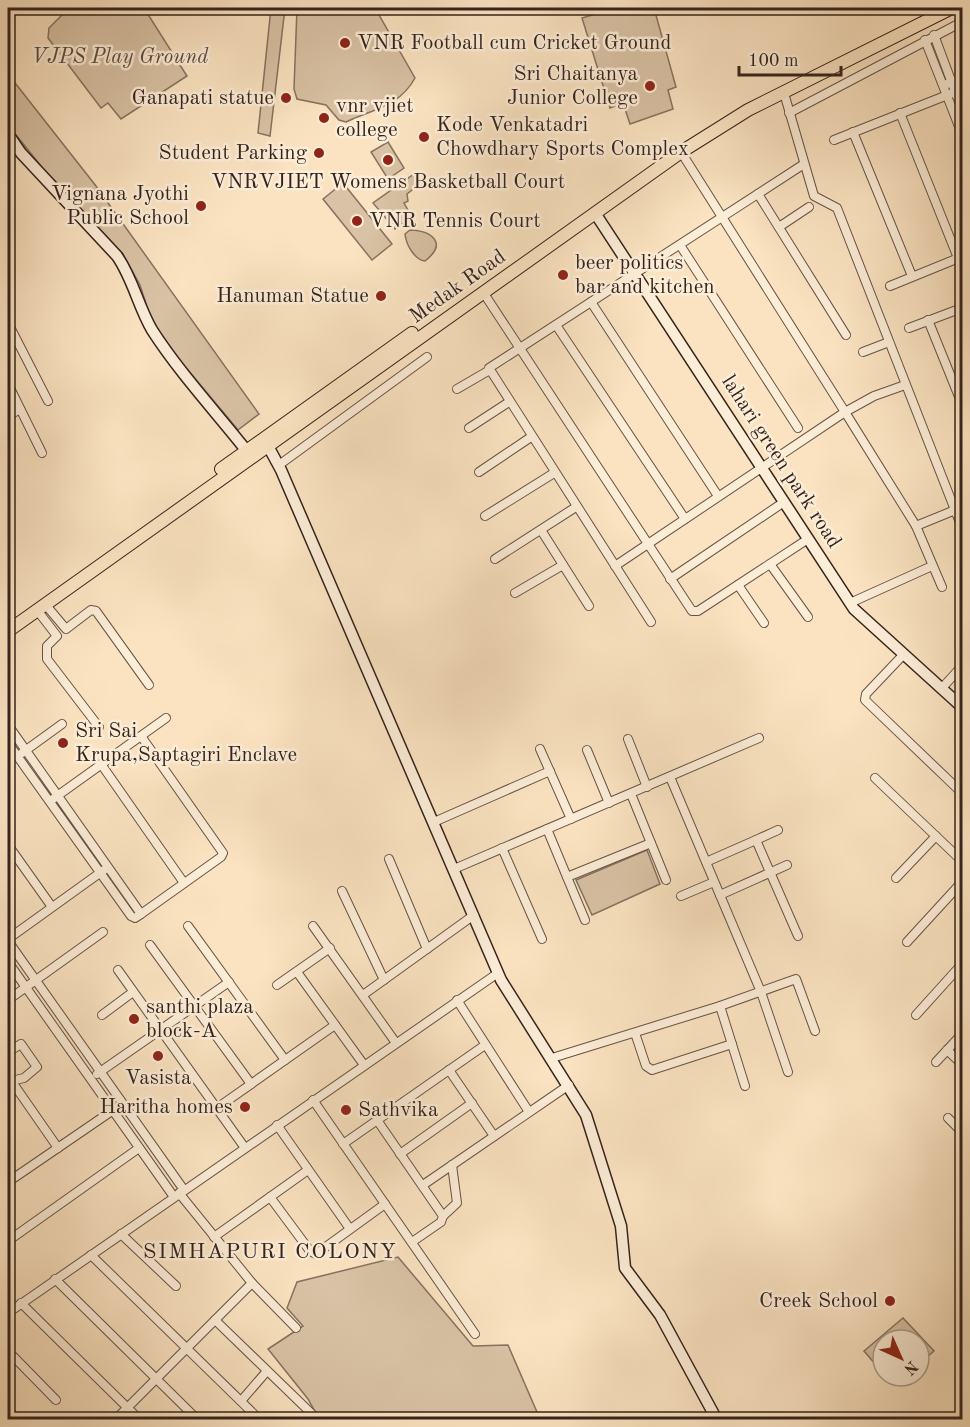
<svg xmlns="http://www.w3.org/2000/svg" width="970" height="1427" font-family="'Old Standard TT',serif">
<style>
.green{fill:#d9c2a5;stroke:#867261;stroke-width:1.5}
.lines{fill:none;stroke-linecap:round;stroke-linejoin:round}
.street-casing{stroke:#665346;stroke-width:10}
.secondary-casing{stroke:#34231d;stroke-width:13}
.primary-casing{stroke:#34231d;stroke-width:14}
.street{stroke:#fcedd7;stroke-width:8}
.secondary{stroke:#fcedd7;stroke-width:10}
.primary{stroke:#fbe3c1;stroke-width:12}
.poi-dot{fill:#8f2418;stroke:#fcedd7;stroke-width:2}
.labels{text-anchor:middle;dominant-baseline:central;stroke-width:5;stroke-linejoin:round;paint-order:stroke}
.poi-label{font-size:21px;fill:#34231d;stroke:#fcedd7;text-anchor:start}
.park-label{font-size:21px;font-style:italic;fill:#5d4b3f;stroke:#fcedd7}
.street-label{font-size:21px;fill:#34231d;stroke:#fcedd7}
.neighbourhood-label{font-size:22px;letter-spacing:1.5px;fill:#34231d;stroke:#fcedd7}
</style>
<rect width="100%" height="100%" fill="#fbe3c1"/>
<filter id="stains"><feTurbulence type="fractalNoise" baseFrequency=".00333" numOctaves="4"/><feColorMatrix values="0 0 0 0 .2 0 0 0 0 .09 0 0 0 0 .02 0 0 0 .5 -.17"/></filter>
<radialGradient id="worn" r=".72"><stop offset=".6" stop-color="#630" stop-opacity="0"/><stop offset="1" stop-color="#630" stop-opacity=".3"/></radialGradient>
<g class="green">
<polygon points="69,8 144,8 187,76 121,119 108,103 101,108 48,38 49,28"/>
<polygon points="271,8 285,8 270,136 258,133"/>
<path d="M297,8H375L415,78C399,107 373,109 346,122L339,120L326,105L297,99L294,89Z"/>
<polygon points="616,8 654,8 676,87 668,90 673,109 630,124 623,103 610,108 582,18"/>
<polygon points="8,74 96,186 259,414 238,430 169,347 152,322 140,285 123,254 45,171 8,125"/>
<polygon points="388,142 404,168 388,179 371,152"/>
<polygon points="414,174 417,186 407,194 408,201 404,203 412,217 395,229 373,203"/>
<polygon points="343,183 392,244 372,260 323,199"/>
<path d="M410,230C432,231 448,243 425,261C415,260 406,245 405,234Z"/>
<polygon points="647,850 660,884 592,915 576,880"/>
<polygon points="398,1257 473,1346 508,1345 540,1419 319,1419 308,1399 268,1349 303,1326 287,1308 297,1282"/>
<polygon points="903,1318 934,1351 919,1364 919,1340 883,1340 883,1373 864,1351"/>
</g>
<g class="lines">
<g class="street-casing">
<g id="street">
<polyline points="934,35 962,110"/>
<polyline points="925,40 962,134"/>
<polyline points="947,84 962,78"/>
<polyline points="784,93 814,196 837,208 955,510 962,507"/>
<polyline points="789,113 962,22"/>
<polyline points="900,113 958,258"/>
<polyline points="853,132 912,276"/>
<polyline points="834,140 955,92"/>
<polyline points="758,194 846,335"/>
<polyline points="779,227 809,207"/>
<polyline points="680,245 798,428"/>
<polyline points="890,286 961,257"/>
<polyline points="483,292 692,611 698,611 808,539"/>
<polyline points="591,302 718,496"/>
<polyline points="928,320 962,404"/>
<polyline points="8,323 48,401"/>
<polyline points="556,325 685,519"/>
<polyline points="909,328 962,308"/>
<polyline points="863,352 889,342"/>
<polyline points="8,384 42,453"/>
<polyline points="905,385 874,396 845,412 916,526 942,587"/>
<polyline points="457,389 488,371"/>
<polyline points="8,416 20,409"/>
<polyline points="469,428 509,402"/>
<polyline points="279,465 427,357"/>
<polyline points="479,472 531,437"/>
<polyline points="485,516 554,473"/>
<polyline points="916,526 955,510 962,527"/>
<polyline points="541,530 589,606"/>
<polyline points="495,559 576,507"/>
<polyline points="770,564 808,617"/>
<polyline points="615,566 845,412 681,152"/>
<polyline points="670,579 784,502"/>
<polyline points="738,585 764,623"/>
<polyline points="515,593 563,565"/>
<polyline points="850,603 932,566"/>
<polyline points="45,604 66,629 91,610 96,611 149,685"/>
<polyline points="37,610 57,636 47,646 47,659 99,727"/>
<polyline points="651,622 489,368 804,164"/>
<polyline points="904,654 866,694 865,700 962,793"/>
<polyline points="942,688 962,666"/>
<polyline points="8,725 141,914 135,918 131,916 8,743"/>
<polyline points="628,739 647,787"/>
<polyline points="540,749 571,819"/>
<polyline points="587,750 609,803"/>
<polyline points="22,753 62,724"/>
<polyline points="101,764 184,883"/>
<polyline points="670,777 761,992 788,1072"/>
<polyline points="875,778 962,861"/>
<polyline points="631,794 666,880"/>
<polyline points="53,799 166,718"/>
<polyline points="434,822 550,771"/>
<polyline points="547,829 567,877 651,843"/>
<polyline points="756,840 778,830"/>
<polyline points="8,845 52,907"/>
<polyline points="502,848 542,939"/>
<polyline points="389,859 427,949"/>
<polyline points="706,862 756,840 798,936"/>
<polyline points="454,869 759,738"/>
<polyline points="567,877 585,920"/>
<polyline points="896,878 936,836"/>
<polyline points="342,891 384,980"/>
<polyline points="720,895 787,865"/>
<polyline points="681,896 714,882"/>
<polyline points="141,914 221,857 223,853 141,736"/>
<polyline points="188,926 285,1060"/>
<polyline points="313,926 396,1043"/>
<polyline points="8,939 104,870"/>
<polyline points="8,941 184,1190"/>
<polyline points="907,942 962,882"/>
<polyline points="150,945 251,1084"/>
<polyline points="8,962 174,1197"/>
<polyline points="118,970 245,1148"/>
<polyline points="297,972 364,1065"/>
<polyline points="277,985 330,948"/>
<polyline points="363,995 474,915"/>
<polyline points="8,1000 103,932"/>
<polyline points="457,1000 529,1112"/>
<polyline points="720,1006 745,1086"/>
<polyline points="102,1015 133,992"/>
<polyline points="916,1015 962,964"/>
<polyline points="635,1033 646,1066 652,1070 732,1044"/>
<polyline points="947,1050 962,1064"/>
<polyline points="8,1052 21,1044 37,1067 24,1078 11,1081"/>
<polyline points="552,1058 720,1006 796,979 815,1031"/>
<polyline points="936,1062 962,1034"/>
<polyline points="449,1070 494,1136"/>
<polyline points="97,1074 229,982"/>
<polyline points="8,1076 58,1148"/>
<polyline points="313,1100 475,1334"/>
<polyline points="217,1108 335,1025"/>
<polyline points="948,1118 962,1132"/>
<polyline points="377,1120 443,1216 441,1222 412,1242"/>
<polyline points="277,1125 350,1229"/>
<polyline points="343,1144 485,1045"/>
<polyline points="400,1154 472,1103"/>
<polyline points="8,1182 122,1104"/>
<polyline points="423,1185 569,1085"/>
<polyline points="270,1197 310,1251 316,1254 385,1204"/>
<polyline points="443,1216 457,1203 452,1165"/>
<polyline points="121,1234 176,1286"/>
<polyline points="214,1237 308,1170"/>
<polyline points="8,1241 139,1148"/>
<polyline points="91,1255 260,1420"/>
<polyline points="55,1279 198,1420"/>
<polyline points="252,1283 296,1328"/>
<polyline points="21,1303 140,1420"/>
<polyline points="8,1313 498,973"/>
<polyline points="215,1320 312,1414"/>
<polyline points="8,1351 56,1400"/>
<polyline points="241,1401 267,1371"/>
<polyline points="8,1410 18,1420"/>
<polyline points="115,1420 252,1283 179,1193"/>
</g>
</g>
<g class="secondary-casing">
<g id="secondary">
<path d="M8,134L21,153L117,256C133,279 138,306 152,330C179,372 215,411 246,450"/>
<polyline points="595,213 854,609 962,707"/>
<polyline points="268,446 281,470 501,980 586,1115 621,1226 625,1268 660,1315 717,1420"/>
</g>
</g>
<g class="primary-casing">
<g id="primary">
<polyline points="221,469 412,333"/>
<polyline points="8,631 681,152 748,110 952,8"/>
</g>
</g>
<use href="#street" class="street"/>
<use href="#secondary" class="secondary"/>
<use href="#primary" class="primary"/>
</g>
<g class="poi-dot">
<circle cx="345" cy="43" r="6"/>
<circle cx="650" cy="86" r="6"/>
<circle cx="286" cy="98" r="6"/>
<circle cx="324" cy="118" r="6"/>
<circle cx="424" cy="137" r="6"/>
<circle cx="319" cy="153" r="6"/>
<circle cx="388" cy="160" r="6"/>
<circle cx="201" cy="206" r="6"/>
<circle cx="357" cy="221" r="6"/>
<circle cx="563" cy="275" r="6"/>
<circle cx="381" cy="296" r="6"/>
<circle cx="63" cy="743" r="6"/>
<circle cx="134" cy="1019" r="6"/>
<circle cx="158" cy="1056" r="6"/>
<circle cx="245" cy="1107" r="6"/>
<circle cx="346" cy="1110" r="6"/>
<circle cx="890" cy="1301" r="6"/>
</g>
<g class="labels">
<g class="poi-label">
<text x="357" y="43">VNR Football cum Cricket Ground</text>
<text x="638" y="74" text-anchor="end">Sri Chaitanya<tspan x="638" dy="24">Junior College</tspan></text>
<text x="274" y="98" text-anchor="end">Ganapati statue</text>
<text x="336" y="106">vnr vjiet<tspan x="336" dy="24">college</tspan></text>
<text x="436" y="125">Kode Venkatadri<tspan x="436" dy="24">Chowdhary Sports Complex</tspan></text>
<text x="307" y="153" text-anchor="end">Student Parking</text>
<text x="388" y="182" text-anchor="middle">VNRVJIET Womens Basketball Court</text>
<text x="189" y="194" text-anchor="end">Vignana Jyothi<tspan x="189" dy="24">Public School</tspan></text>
<text x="369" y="221">VNR Tennis Court</text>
<text x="575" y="263">beer politics<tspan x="575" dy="24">bar and kitchen</tspan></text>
<text x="369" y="296" text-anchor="end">Hanuman Statue</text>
<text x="75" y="731">Sri Sai<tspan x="75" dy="24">Krupa,Saptagiri Enclave</tspan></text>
<text x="146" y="1007">santhi plaza<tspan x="146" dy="24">block-A</tspan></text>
<text x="158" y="1078" text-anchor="middle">Vasista</text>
<text x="233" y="1107" text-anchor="end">Haritha homes</text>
<text x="358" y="1110">Sathvika</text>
<text x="878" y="1301" text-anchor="end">Creek School</text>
</g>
<g class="park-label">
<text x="120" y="57">VJPS Play Ground</text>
</g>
<g class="street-label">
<text transform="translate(458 287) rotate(-35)">Medak Road</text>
<text transform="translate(781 462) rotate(57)">lahari green park road</text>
</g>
<g class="neighbourhood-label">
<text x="270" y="1252">SIMHAPURI COLONY</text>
</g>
</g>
<rect width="970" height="1427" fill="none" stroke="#fbe3c1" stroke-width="30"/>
<rect x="9" y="9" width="952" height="1409" fill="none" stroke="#34231d" stroke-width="3"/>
<rect x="15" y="15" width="940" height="1397" fill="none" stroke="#34231d" stroke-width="1.5"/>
<g transform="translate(901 1358) rotate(135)"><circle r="28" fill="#fcedd7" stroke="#ac9c8d" stroke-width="1.5"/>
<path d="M0-4.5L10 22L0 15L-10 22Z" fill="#8f2418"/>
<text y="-9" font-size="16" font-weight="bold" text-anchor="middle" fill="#34231d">N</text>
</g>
<path d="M739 66v9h102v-9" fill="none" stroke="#34231d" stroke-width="3"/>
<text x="748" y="66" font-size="18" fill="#34231d" stroke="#fcedd7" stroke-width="4.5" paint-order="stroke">100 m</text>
<rect width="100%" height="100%" filter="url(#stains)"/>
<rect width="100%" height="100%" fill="url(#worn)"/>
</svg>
